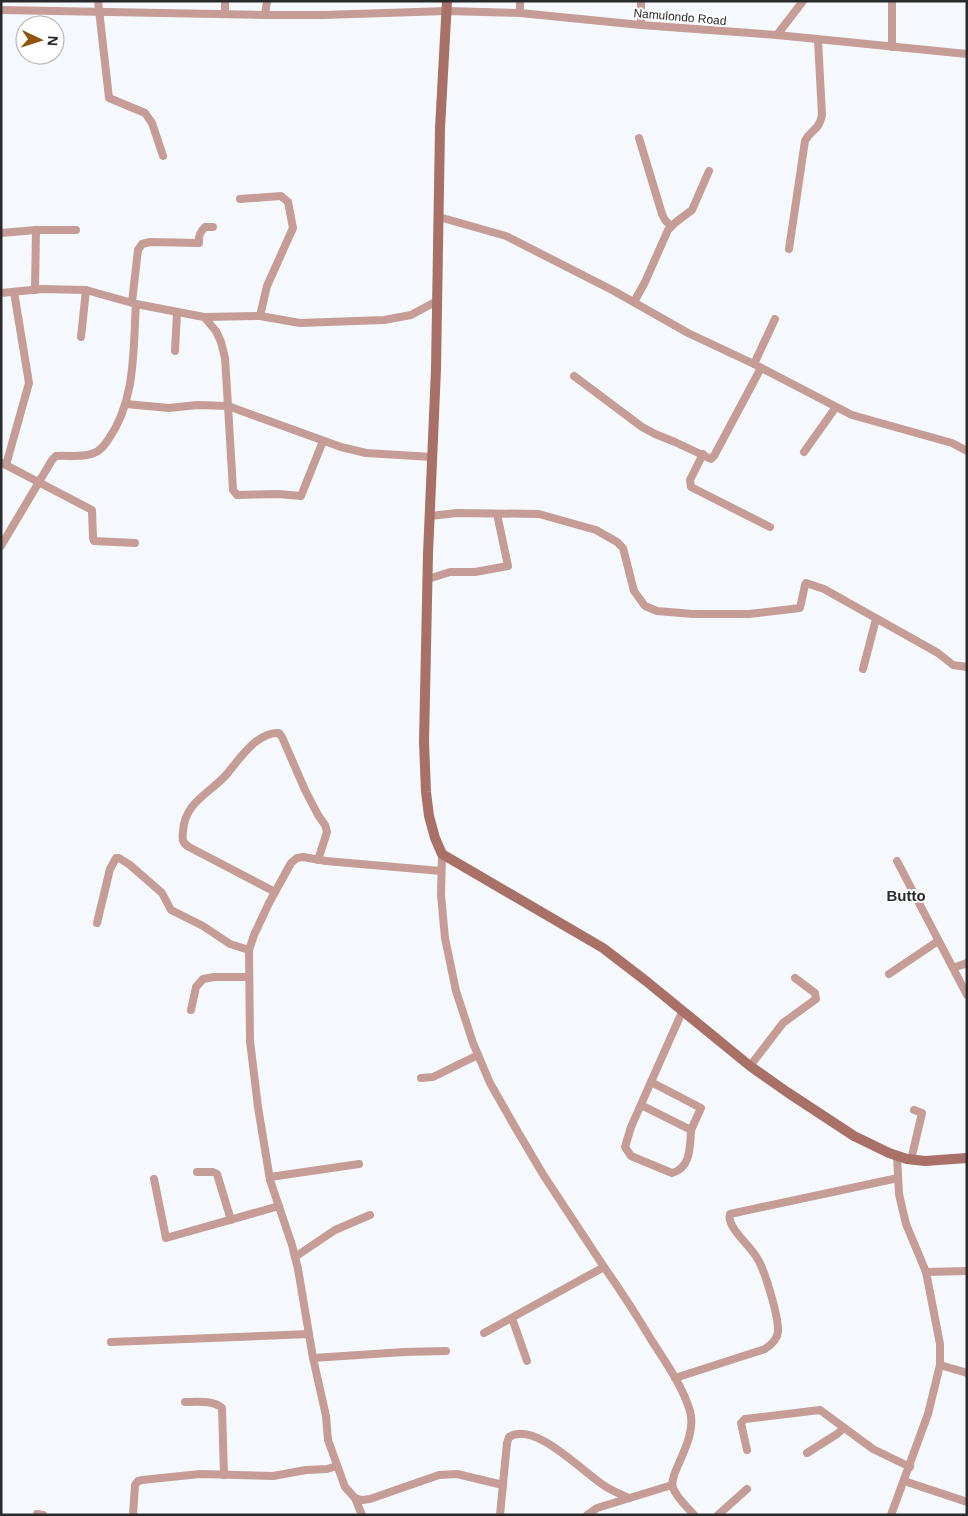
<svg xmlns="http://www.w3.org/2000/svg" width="968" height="1516" font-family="Helvetica,sans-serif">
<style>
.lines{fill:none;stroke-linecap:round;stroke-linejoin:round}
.street{stroke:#c59d96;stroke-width:8}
.secondary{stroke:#a97067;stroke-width:10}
.labels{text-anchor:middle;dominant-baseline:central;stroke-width:4;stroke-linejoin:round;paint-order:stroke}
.street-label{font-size:12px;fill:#292a2c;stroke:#fff}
.quarter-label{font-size:15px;font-weight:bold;fill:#292a2c;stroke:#fff}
</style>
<rect width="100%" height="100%" fill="#f5f9fd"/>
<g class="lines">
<g class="street">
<polyline points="98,1 109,98 145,113 152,123 163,156"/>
<polyline points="641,1 641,25"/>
<polyline points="1,10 265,15 323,15 447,11 520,13 641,25 777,35 967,54"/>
<polyline points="520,13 520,1"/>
<polyline points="225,14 225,1"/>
<polyline points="265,15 267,1"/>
<polyline points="777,35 803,1"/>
<polyline points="892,47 892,1"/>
<polyline points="639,138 662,214 665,220 671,226"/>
<polyline points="240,199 281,196 288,202 293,228 267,286 260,316"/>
<polyline points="439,217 506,236 614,291 688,333 754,364 852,415 952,443 967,451"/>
<polyline points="1,233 36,230 76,230"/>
<path d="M789,249L805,141C811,129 819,131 822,115L818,40"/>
<polyline points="35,290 36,230"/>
<polyline points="1,293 42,289 86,290 136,304 204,317 216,331 221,342 225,358 228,406 341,447 366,453 432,457"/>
<path d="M132,302L138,250L142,244L150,242L199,243C198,237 200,232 205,227H213"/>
<polyline points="634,302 645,282 668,230 676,222 692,210 709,171"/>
<polyline points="204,317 260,316 300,323 384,320 411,315 437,301"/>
<polyline points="81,337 86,290"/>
<polyline points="175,351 177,313"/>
<polyline points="754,364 775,319"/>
<polyline points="574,376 642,427 655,434 675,442 711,459 714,456 761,368"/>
<polyline points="126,404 169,408 197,405 228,406 233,490 237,495 278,494 301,496 323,441"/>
<polyline points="804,452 836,407"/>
<polyline points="703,454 690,480 691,487 770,527"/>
<polyline points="2,463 92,510 93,538 94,541 135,543"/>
<polyline points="6,465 29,383 14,292"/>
<polyline points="430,516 457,513 539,514 596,530 617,542 623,548 634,591 645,606 657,611 693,614 749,614 800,608 805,585 806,583 824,589 922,644 938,653 953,665 967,667"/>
<path d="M1,546L52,460L56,456C68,455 82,458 94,453C100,451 104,446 108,440C136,401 133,350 136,304"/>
<polyline points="428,579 450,572 475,572 508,566 497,514"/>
<polyline points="863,669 876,619"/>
<polyline points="442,854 441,895 445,938 456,991 473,1043 490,1083 515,1127 544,1176 604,1267"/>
<polyline points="897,861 967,995"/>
<polyline points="441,871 326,861 303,857 297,858 291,863 269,903 254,935 249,950 250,1041 258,1107 270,1180 292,1245 298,1269 313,1358 326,1416 328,1440 345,1487 355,1498 362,1500 370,1499 439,1475 457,1474 503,1485"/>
<path d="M275,892L189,847C182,843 182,839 183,831C185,802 209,794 226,775C239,760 256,732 279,733L282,737L305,790L318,815L325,825L327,832L318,860"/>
<polyline points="97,923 110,869 116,858 119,858 130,865 162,893 171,910 203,926 230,944 249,950"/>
<polyline points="953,968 967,963"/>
<polyline points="889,974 938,941"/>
<polyline points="191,1010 196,987 203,979 214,977 249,977"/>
<path d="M682,1012L631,1127L625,1147L631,1156L672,1173C691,1168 690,1146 691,1130"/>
<polyline points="750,1066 783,1023 816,999 815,993 795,978"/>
<polyline points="421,1078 433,1077 478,1055"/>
<polyline points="641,1105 691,1130 701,1108 651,1082"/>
<polyline points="911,1160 922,1113 914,1110"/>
<polyline points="197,1172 213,1172 217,1174 231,1220"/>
<polyline points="270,1177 359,1164"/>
<polyline points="154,1179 166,1238 279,1206"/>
<polyline points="295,1257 335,1230 370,1215"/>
<polyline points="926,1272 967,1271"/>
<polyline points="512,1318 527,1361"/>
<path d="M484,1333L604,1267C621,1291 637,1316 652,1341C666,1363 682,1385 690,1411C698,1441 668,1472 673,1488C677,1498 687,1507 694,1515"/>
<polyline points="111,1342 309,1334"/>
<polyline points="313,1358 404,1352 446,1351"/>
<polyline points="940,1365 967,1373"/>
<path d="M675,1378L765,1349C771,1345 777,1340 778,1332C779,1318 765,1270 757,1258C751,1246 726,1227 730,1214L898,1178"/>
<path d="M185,1402C197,1402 213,1400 222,1408L224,1475"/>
<polyline points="747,1450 741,1423 745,1419 820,1410 873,1449 910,1467"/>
<polyline points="807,1453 837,1434 844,1428"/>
<polyline points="904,1481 967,1502"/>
<polyline points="355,1498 362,1515"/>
<polyline points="37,1514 43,1515"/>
<polyline points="133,1515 135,1485 138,1481 142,1480 200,1474 273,1476 306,1470 327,1469 337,1466"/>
<path d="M500,1515L507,1443L509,1437C536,1420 586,1476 608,1488C615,1492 622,1495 629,1498"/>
<polyline points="587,1515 597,1508 672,1485"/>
<polyline points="718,1515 747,1489"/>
<polyline points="891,1515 928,1414 940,1365 940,1344 926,1272 906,1224 902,1207 899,1194 897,1156"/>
</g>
<polyline class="secondary" points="447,1 440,128 436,369 428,554 424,742 426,792 429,816 435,838 442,854 603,948 646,981 750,1066 787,1092 854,1136 889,1153 907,1159 925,1161 967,1158"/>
</g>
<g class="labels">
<g class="street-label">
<text transform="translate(680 17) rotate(5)">Namulondo Road</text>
</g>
<g class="quarter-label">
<text x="906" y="895">Butto</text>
</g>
</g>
<rect width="968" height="1516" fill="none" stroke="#292a2c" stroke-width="5"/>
<g transform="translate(40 40) rotate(94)"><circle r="24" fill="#ffffff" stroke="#a9aaab"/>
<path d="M0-4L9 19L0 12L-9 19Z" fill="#8d560b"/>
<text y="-8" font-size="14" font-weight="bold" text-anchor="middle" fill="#292a2c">N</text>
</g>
</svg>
